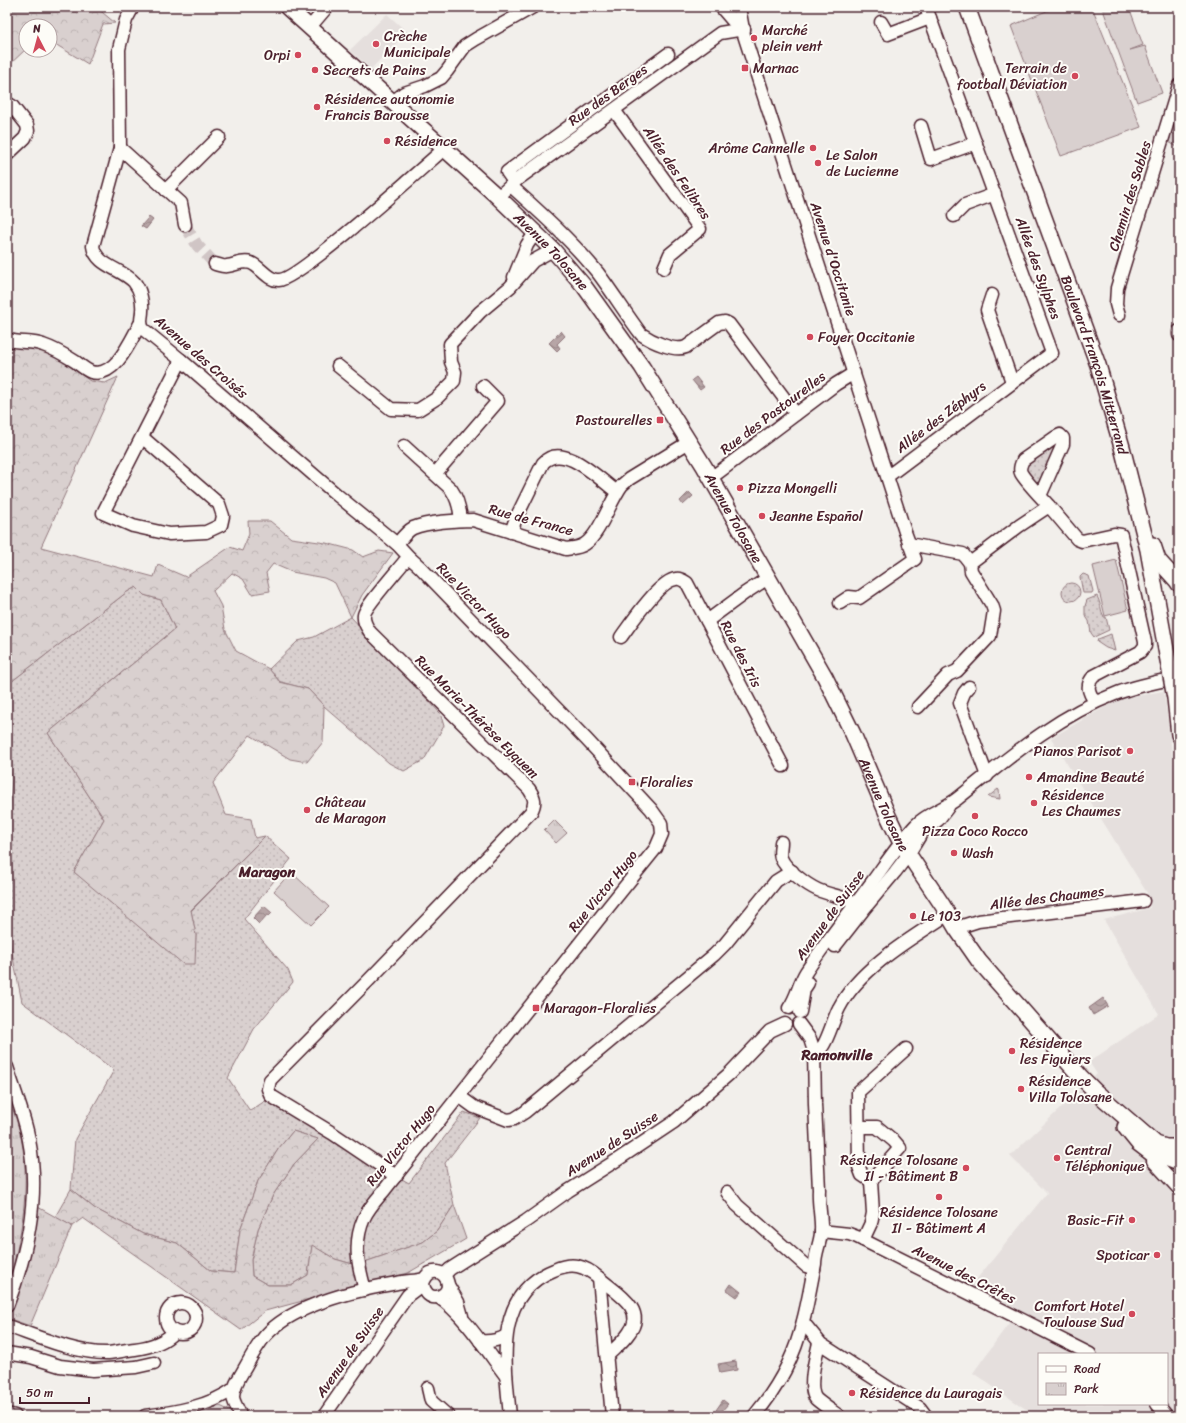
<svg xmlns="http://www.w3.org/2000/svg" width="1186" height="1423" font-family="Sriracha,sans-serif">
<style>
.built{fill:#e5dfdd;fill-rule:evenodd}
.grass{fill:url(#grass-dots);stroke:#92787d}
.forest{fill:url(#forest-crowns);stroke:#92787d}
.park{fill:url(#park-tufts);stroke:#92787d}
.pitch{fill:#d9d0cf;stroke:#92787d}
.water{fill:url(#water-waves);stroke:#8b6f75}
.lines{fill:none;stroke-linecap:round;stroke-linejoin:round}
.minor-tunnel{stroke:#d0c5c5;stroke-width:12;stroke-dasharray:12 6;stroke-linecap:butt}
.minor-casing{stroke:#4a1f2b;stroke-width:15}
.major-casing{stroke:#4a1f2b;stroke-width:18}
.minor{stroke:#fdfcf7;stroke-width:12}
.major{stroke:#fdfcf7;stroke-width:15}
.major-bridge-casing{stroke:#4a1f2b;stroke-width:18;stroke-linecap:butt}
.major-bridge{stroke:#fdfcf7;stroke-width:15}
.poi-dot{fill:#d1495b;stroke:#fdfcf7;stroke-width:1.5}
.labels{text-anchor:middle;dominant-baseline:central;stroke-width:4;stroke-linejoin:round;paint-order:stroke}
.poi-label{font-size:14px;fill:#4a1f2b;stroke:#fdfcf7;text-anchor:start}
.street-label{font-size:14px;fill:#4a1f2b;stroke:#fdfcf7}
.neighbourhood-label{font-size:15px;font-weight:bold;fill:#4a1f2b;stroke:#fdfcf7}
</style>
<defs>
<pattern id="grass-dots" width="8" height="8" patternUnits="userSpaceOnUse"><rect width="8" height="8" fill="#d9d0cf"/><path d="M2 2h.1M6 6h.1" fill="none" stroke="#bcb2b2" stroke-width="1.8" stroke-linecap="round"/></pattern>
<pattern id="forest-crowns" width="20" height="18" patternUnits="userSpaceOnUse"><rect width="20" height="18" fill="#d9d0cf"/><path d="M2 6a3 3 0 1 1 6 0M12 15a3 3 0 1 1 6 0" fill="none" stroke="#bcb2b2"/></pattern>
<pattern id="park-tufts" width="24" height="20" patternUnits="userSpaceOnUse"><rect width="24" height="20" fill="#d9d0cf"/><path d="M3 7l-1-3M5 7V3M7 7l1-3M15 17l-1-3M17 17v-4M19 17l1-3" fill="none" stroke="#bcb2b2"/></pattern>
<pattern id="water-waves" width="16" height="10" patternUnits="userSpaceOnUse"><rect width="16" height="10" fill="#b7a5a6"/><path d="M0 5q4-4 8 0t8 0" fill="none" stroke="#978687"/></pattern>
</defs>
<rect width="100%" height="100%" fill="#f2efeb"/>
<filter id="ink" filterUnits="userSpaceOnUse"><feTurbulence type="fractalNoise" baseFrequency=".025" numOctaves="2"/><feDisplacementMap in="SourceGraphic" scale="8" xChannelSelector="R" yChannelSelector="G"/><feConvolveMatrix kernelMatrix="1 2 1 2 8 2 1 2 1" color-interpolation-filters="sRGB"/></filter>
<g filter="url(#ink)">
<g class="built">
<polygon points="387,14 407,32 371,69 350,50"/>
<path d="M1164,691L1179,806V1416H1036L973,1373L1019,1309L971,1286L1047,1193L1010,1156L1097,1074L1089,1062L1159,1014L1104,920L1150,908L1149,896L1051,738L1119,699ZM1039,1354H1167V1404H1039Z"/>
</g>
<g class="grass">
<polygon points="1179,100 1179,148 1167,141"/>
<polygon points="1059,442 1041,484 1038,485 1024,471 1025,463"/>
<polygon points="1083,574 1089,576 1093,591 1092,593 1083,593 1080,577"/>
<circle cx="1071" cy="592" r="9"/>
<polygon points="136,587 144,595 161,600 175,629 48,733 104,819 74,872 194,964 196,935 191,911 265,836 291,859 244,919 288,970 293,982 254,1029 228,1078 250,1111 265,1101 409,1183 464,1112 480,1118 445,1163 454,1205 437,1231 423,1242 356,1265 335,1259 312,1246 308,1275 291,1285 268,1285 252,1276 251,1260 258,1229 273,1195 294,1164 318,1139 293,1131 279,1148 258,1181 240,1230 234,1273 211,1271 177,1243 143,1234 94,1208 71,1189 75,1139 114,1070 22,1002 7,928 7,849 10,846 11,837 8,830 12,778 7,759 7,685 127,592"/>
<path d="M1097,596C1101,603 1100,610 1104,617H1106L1109,630L1094,637L1091,633L1089,621L1085,615V606L1087,600Z"/>
<polygon points="351,617 440,713 444,726 424,760 404,771 389,763 324,706 308,689 280,682 269,669 298,641 314,637"/>
<polygon points="1111,634 1115,651 1106,648 1097,642 1098,639"/>
<polygon points="998,789 999,790 1000,799 988,797"/>
</g>
<g class="forest">
<polygon points="7,7 96,7 115,23 103,24 88,64 50,41 50,26 26,26 26,49 7,67"/>
<polygon points="7,344 44,348 90,381 105,383 118,377 41,547 154,577 158,565 186,577 230,547 242,551 249,534 248,521 270,521 291,538 326,543 353,550 363,557 379,551 393,553 362,595 351,617 335,583 324,578 292,572 273,564 266,573 270,591 252,594 243,579 232,573 213,591 221,606 225,629 236,651 269,669 280,682 308,689 324,706 323,742 307,762 290,759 250,735 213,783 226,815 251,819 255,838 265,836 191,910 196,935 195,964 183,964 74,872 104,819 48,733 175,629 161,600 144,595 136,587 127,592 7,685"/>
<polygon points="293,1131 318,1139 294,1164 273,1195 258,1229 251,1260 252,1276 268,1285 291,1285 308,1275 312,1245 335,1259 356,1265 423,1242 437,1231 454,1205 466,1239 408,1273 265,1311 241,1330 83,1218 72,1226 55,1217 71,1189 94,1208 143,1234 177,1243 211,1271 234,1273 240,1230 258,1181 279,1148"/>
</g>
<g class="park">
<polygon points="554,820 567,833 556,843 544,830"/>
<path d="M7,1091C10,1104 16,1116 19,1129C33,1182 21,1239 7,1290Z"/>
<polygon points="36,1206 72,1226 30,1326 7,1318 7,1314 22,1271"/>
<polygon points="220,1406 237,1414 237,1416 187,1416"/>
</g>
<g class="pitch">
<polygon points="1056,7 1092,7 1141,127 1061,156 1011,26"/>
<polygon points="1102,7 1129,7 1143,45 1130,50 1145,46 1162,93 1137,102"/>
<polygon points="1116,560 1128,610 1105,616 1093,566"/>
<polygon points="291,872 329,907 311,925 274,891"/>
</g>
<g class="water">
<polygon points="149,217 153,220 146,229 141,226"/>
<polygon points="561,331 565,336 557,344 560,348 557,351 549,343"/>
<polygon points="696,377 704,387 700,390 692,380"/>
<polygon points="689,492 693,496 683,505 680,501"/>
<polygon points="264,906 272,913 269,916 267,915 259,924 253,918"/>
<polygon points="1103,998 1108,1006 1093,1015 1089,1008"/>
<polygon points="731,1284 741,1292 737,1297 727,1290"/>
<polygon points="736,1361 737,1370 720,1373 718,1364"/>
<polygon points="723,1400 728,1404 720,1413 716,1410"/>
</g>
<g class="lines">
<polyline class="minor-tunnel" points="185,225 197,245 215,264"/>
<g class="minor-casing">
<g id="minor">
<path d="M133,7L126,20L119,49L120,148L93,246C96,266 121,268 134,282C140,289 143,301 142,311C142,318 139,322 143,329L181,360L337,495L397,544L410,558L420,567L586,739L651,809L661,823L662,834L656,848L610,905L386,1188C379,1197 369,1207 364,1218C353,1243 358,1265 365,1290"/>
<polyline points="721,7 733,21 744,29"/>
<polyline points="739,7 744,35 905,532 915,559 859,598 849,597 840,603"/>
<polyline points="881,22 888,34 930,18"/>
<polyline points="310,27 327,7"/>
<polyline points="393,102 404,93 425,86 441,78 447,71 465,46 476,39 533,7"/>
<polyline points="7,103 12,106 27,125 28,131 25,138 7,155"/>
<polyline points="614,110 700,229 670,254 664,268"/>
<polyline points="921,126 931,159 976,143"/>
<polyline points="120,148 181,203 185,225"/>
<polyline points="514,182 507,172 668,54"/>
<path d="M511,186C541,213 572,241 598,273C613,293 626,314 641,334C651,341 674,352 686,347L719,323L725,322L729,324L796,414"/>
<polyline points="166,190 219,137"/>
<polyline points="498,197 518,179 720,33 744,29"/>
<polyline points="954,216 965,205 995,194"/>
<path d="M215,264C219,265 224,267 227,266C236,265 242,260 251,263C261,267 268,281 279,280C298,280 421,169 444,149"/>
<polyline points="514,277 527,245 535,233"/>
<polyline points="992,295 987,310 1012,382"/>
<polyline points="1119,315 1116,304 1117,288 1179,85"/>
<polyline points="1179,331 1179,335"/>
<path d="M7,339C18,344 31,340 43,345C55,349 65,355 76,362C80,365 86,370 91,372C115,379 131,340 140,324"/>
<polyline points="338,366 391,409 418,410 437,398 454,381 455,372 451,362 450,344 480,312 510,287 533,261 553,250"/>
<polyline points="142,437 219,504 223,516 221,525 206,532 169,534 133,526 103,513 181,360"/>
<path d="M404,446L451,489C458,499 460,509 461,520"/>
<polyline points="435,474 498,401 483,386"/>
<polyline points="888,476 1052,353 926,7"/>
<polyline points="711,478 836,384 854,373"/>
<path d="M1040,496L1063,444V438L1060,435L1056,437L1023,460C1021,464 1019,469 1021,473C1026,482 1042,498 1049,506"/>
<path d="M511,532L516,518L543,463C563,441 599,479 617,492"/>
<path d="M397,544C401,539 407,531 413,528C427,522 457,520 473,520L566,549C573,548 579,548 585,544C600,534 610,501 622,485L629,479L689,442"/>
<polyline points="909,544 963,554 970,563 971,571 992,605 994,611 990,636 957,671 948,675 918,707"/>
<path d="M970,563L1019,526L1049,506L1077,539L1082,541L1114,534L1121,535L1145,642V646L1140,652L1094,676C1085,685 1089,693 1095,702"/>
<polyline points="707,621 745,593 768,578"/>
<path d="M621,637C631,623 660,580 676,579C680,578 684,581 687,583L783,766"/>
<polyline points="969,687 964,693 960,703 987,776"/>
<path d="M781,842C781,847 779,853 781,858C785,869 807,885 818,890C832,896 849,897 861,907"/>
<polyline points="956,928 978,921 1143,901"/>
<polyline points="835,946 864,909 895,872 908,855 922,832 938,820 948,807"/>
<path d="M789,1008C797,997 799,983 806,972C826,941 850,912 872,882C886,863 900,842 916,825C928,813 944,809 957,799C1006,760 1055,717 1115,694C1135,686 1158,682 1179,677"/>
<polyline points="800,1012 804,989 808,983"/>
<path d="M814,1051C818,1050 820,1050 822,1047C828,1040 834,1017 839,1008C860,968 910,939 947,915"/>
<path d="M7,1067C14,1090 25,1117 29,1140C40,1195 27,1255 7,1306"/>
<polyline points="459,1096 474,1107 508,1120 514,1119 525,1112 714,955 725,944 776,881 792,871"/>
<polyline points="858,1127 877,1127 894,1141 900,1148 871,1181 873,1213 871,1223 863,1240"/>
<polyline points="1153,1161 1179,1189"/>
<path d="M396,1176L332,1133L271,1096L268,1089L270,1080L368,981L531,812C536,803 535,798 529,789L370,632C367,627 363,622 364,615C365,607 397,571 404,562L410,558"/>
<polyline points="871,1181 862,1175 859,1167 858,1092 906,1049"/>
<polyline points="727,1192 737,1205 806,1266 814,1269"/>
<polyline points="821,1231 849,1234 857,1237 1090,1354"/>
<polyline points="444,1275 450,1269 526,1221 568,1191 617,1160 674,1122 729,1074 770,1031 785,1024"/>
<path d="M599,1278C615,1292 648,1309 629,1333C623,1342 614,1349 607,1356"/>
<polyline points="448,1285 458,1302 462,1316"/>
<path d="M438,1297C463,1313 487,1351 506,1376"/>
<circle cx="181" cy="1318" r="15"/>
<polyline points="803,1322 821,1344 920,1408 926,1416"/>
<path d="M7,1326C36,1336 77,1354 108,1353C117,1352 126,1350 135,1349C150,1347 164,1343 174,1332"/>
<path d="M480,1341C490,1342 497,1341 506,1336"/>
<path d="M819,1343C816,1356 807,1388 816,1399C823,1405 832,1411 839,1416"/>
<polyline points="7,1353 31,1357 60,1366 93,1370 136,1367 154,1363"/>
<polyline points="428,1388 431,1401 448,1416"/>
<polyline points="1157,1404 1167,1416"/>
<polyline points="7,1414 15,1416"/>
<path d="M145,1416C176,1412 209,1407 235,1388"/>
<path d="M240,1416C239,1409 233,1403 233,1396C233,1386 241,1375 246,1366C252,1355 258,1344 266,1335C293,1305 357,1290 397,1283C406,1281 415,1281 424,1279"/>
<path d="M324,1416L408,1295C412,1292 420,1287 423,1283C425,1279 425,1276 430,1273C445,1266 456,1290 440,1296C430,1300 424,1292 423,1284"/>
<path d="M510,1416C505,1364 493,1294 554,1270C572,1262 584,1265 599,1278L612,1416"/>
<path d="M754,1416C777,1389 795,1356 803,1321C808,1303 811,1283 815,1264C815,1253 820,1244 821,1233C822,1219 818,1204 819,1190L815,1104L814,1051L810,1039L799,1024"/>
</g>
</g>
<g class="major-casing">
<g id="major">
<path id="s1" d="M287,7L498,197L553,250L584,286L642,367L704,466L825,677L853,734L889,818L901,843L943,906L956,928L979,961L1080,1076L1096,1092L1156,1144L1166,1147H1179"/>
<path id="s2" d="M967,7L1098,365L1122,447L1148,550L1167,655"/>
<polyline points="1153,545 1158,560 1177,581 1179,584"/>
<polyline points="1175,698 1179,735"/>
<polyline points="1125,1127 1138,1143 1151,1153 1179,1163"/>
</g>
</g>
<use href="#minor" class="minor"/>
<use href="#major" class="major"/>
<g class="major-bridge-casing">
<polyline id="major-bridge" points="1167,655 1175,698"/>
</g>
<use href="#major-bridge" class="major-bridge"/>
</g>
</g>
<g class="poi-dot">
<circle cx="754" cy="38" r="4"/>
<circle cx="376" cy="44" r="4"/>
<circle cx="298" cy="55" r="4"/>
<rect x="741" y="64" width="8" height="8" rx="2"/>
<circle cx="315" cy="70" r="4"/>
<circle cx="1075" cy="76" r="4"/>
<circle cx="317" cy="107" r="4"/>
<circle cx="387" cy="141" r="4"/>
<circle cx="813" cy="148" r="4"/>
<circle cx="818" cy="163" r="4"/>
<circle cx="810" cy="337" r="4"/>
<rect x="656" y="416" width="8" height="8" rx="2"/>
<circle cx="740" cy="488" r="4"/>
<circle cx="762" cy="516" r="4"/>
<circle cx="1130" cy="751" r="4"/>
<circle cx="1029" cy="777" r="4"/>
<rect x="628" y="778" width="8" height="8" rx="2"/>
<circle cx="1034" cy="803" r="4"/>
<circle cx="307" cy="810" r="4"/>
<circle cx="975" cy="816" r="4"/>
<circle cx="954" cy="853" r="4"/>
<circle cx="913" cy="916" r="4"/>
<rect x="532" y="1004" width="8" height="8" rx="2"/>
<circle cx="1012" cy="1051" r="4"/>
<circle cx="1021" cy="1089" r="4"/>
<circle cx="1057" cy="1158" r="4"/>
<circle cx="966" cy="1168" r="4"/>
<circle cx="939" cy="1197" r="4"/>
<circle cx="1132" cy="1220" r="4"/>
<circle cx="1157" cy="1255" r="4"/>
<circle cx="1132" cy="1314" r="4"/>
<circle cx="852" cy="1393" r="4"/>
</g>
<g class="labels">
<g class="poi-label">
<text x="762" y="30">Marché<tspan x="762" dy="16">plein vent</tspan></text>
<text x="384" y="36">Crèche<tspan x="384" dy="16">Municipale</tspan></text>
<text x="290" y="55" text-anchor="end">Orpi</text>
<text x="753" y="68">Marnac</text>
<text x="1067" y="68" text-anchor="end">Terrain de<tspan x="1067" dy="16">football Déviation</tspan></text>
<text x="323" y="70">Secrets de Pains</text>
<text x="325" y="99">Résidence autonomie<tspan x="325" dy="16">Francis Barousse</tspan></text>
<text x="395" y="141">Résidence</text>
<text x="805" y="148" text-anchor="end">Arôme Cannelle</text>
<text x="826" y="155">Le Salon<tspan x="826" dy="16">de Lucienne</tspan></text>
<text x="818" y="337">Foyer Occitanie</text>
<text x="652" y="420" text-anchor="end">Pastourelles</text>
<text x="748" y="488">Pizza Mongelli</text>
<text x="770" y="516">Jeanne Español</text>
<text x="1122" y="751" text-anchor="end">Pianos Parisot</text>
<text x="1037" y="777">Amandine Beauté</text>
<text x="640" y="782">Floralies</text>
<text x="1042" y="795">Résidence<tspan x="1042" dy="16">Les Chaumes</tspan></text>
<text x="315" y="802">Château<tspan x="315" dy="16">de Maragon</tspan></text>
<text x="975" y="831" text-anchor="middle">Pizza Coco Rocco</text>
<text x="962" y="853">Wash</text>
<text x="921" y="916">Le 103</text>
<text x="544" y="1008">Maragon-Floralies</text>
<text x="1020" y="1043">Résidence<tspan x="1020" dy="16">les Figuiers</tspan></text>
<text x="1029" y="1081">Résidence<tspan x="1029" dy="16">Villa Tolosane</tspan></text>
<text x="1065" y="1150">Central<tspan x="1065" dy="16">Téléphonique</tspan></text>
<text x="958" y="1160" text-anchor="end">Résidence Tolosane<tspan x="958" dy="16">II - Bâtiment B</tspan></text>
<text x="939" y="1212" text-anchor="middle">Résidence Tolosane<tspan x="939" dy="16">II - Bâtiment A</tspan></text>
<text x="1124" y="1220" text-anchor="end">Basic-Fit</text>
<text x="1149" y="1255" text-anchor="end">Spoticar</text>
<text x="1124" y="1306" text-anchor="end">Comfort Hotel<tspan x="1124" dy="16">Toulouse Sud</tspan></text>
<text x="860" y="1393">Résidence du Lauragais</text>
</g>
<g class="street-label">
<text transform="translate(608 95) rotate(-36)">Rue des Berges</text>
<text transform="translate(677 173) rotate(56)">Allée des Felibres</text>
<text transform="translate(1130 196) rotate(-73)">Chemin des Sables</text>
<text stroke="none"><textPath href="#s1" startOffset="360">Avenue Tolosane</textPath></text>
<text transform="translate(833 259) rotate(72)">Avenue d'Occitanie</text>
<text transform="translate(1038 268) rotate(70)">Allée des Sylphes</text>
<text transform="translate(201 357) rotate(41)">Avenue des Croisés</text>
<text stroke="none"><textPath href="#s2" startOffset="380">Boulevard François Mitterrand</textPath></text>
<text transform="translate(773 413) rotate(-37)">Rue des Pastourelles</text>
<text transform="translate(941 417) rotate(-37)">Allée des Zéphyrs</text>
<text stroke="none"><textPath href="#s1" startOffset="684">Avenue Tolosane</textPath></text>
<text transform="translate(531 520) rotate(15)">Rue de France</text>
<text transform="translate(474 601) rotate(46)">Rue Victor Hugo</text>
<text transform="translate(741 654) rotate(63)">Rue des Iris</text>
<text transform="translate(477 717) rotate(45)">Rue Marie-Thérèse Eyquem</text>
<text stroke="none"><textPath href="#s1" startOffset="1008">Avenue Tolosane</textPath></text>
<text transform="translate(603 891) rotate(-51)">Rue Victor Hugo</text>
<text transform="translate(1047 898) rotate(-7)">Allée des Chaumes</text>
<text transform="translate(830 915) rotate(-54)">Avenue de Suisse</text>
<text transform="translate(612 1144) rotate(-33)">Avenue de Suisse</text>
<text transform="translate(401 1145) rotate(-51)">Rue Victor Hugo</text>
<text transform="translate(964 1274) rotate(27)">Avenue des Crêtes</text>
<text transform="translate(350 1352) rotate(-55)">Avenue de Suisse</text>
</g>
<g class="neighbourhood-label">
<text x="267" y="872">Maragon</text>
<text x="837" y="1055">Ramonville</text>
</g>
</g>
<rect width="1186" height="1423" fill="none" stroke="#fdfcf7" stroke-width="24"/>
<rect x="12" y="12" width="1162" height="1399" fill="none" stroke="#4a1f2b" stroke-width="1.5" filter="url(#ink)"/>
<rect x="1038" y="1353" width="130" height="52" fill="#fdfcf7" stroke="#b5a4a5"/>
<rect x="1046" y="1366" width="20" height="6" fill="#fdfcf7" stroke="#b5a4a5"/>
<text x="1074" y="1373" font-size="12" fill="#4a1f2b">Road</text>
<rect x="1046" y="1383" width="20" height="12" fill="url(#park-tufts)" stroke="#b5a4a5"/>
<text x="1074" y="1393" font-size="12" fill="#4a1f2b">Park</text>
<g transform="translate(38 38) rotate(354)"><circle r="19" fill="#fdfcf7" stroke="#b5a4a5"/>
<path d="M0-3L7 15L0 10L-7 15Z" fill="#d1495b"/>
<text y="-6" font-size="11" font-weight="bold" text-anchor="middle" fill="#4a1f2b">N</text>
</g>
<path d="M20 1397v6h69v-6" fill="none" stroke="#4a1f2b" stroke-width="2"/>
<text x="26" y="1397" font-size="12" fill="#4a1f2b" stroke="#fdfcf7" stroke-width="3" paint-order="stroke">50 m</text>
</svg>
